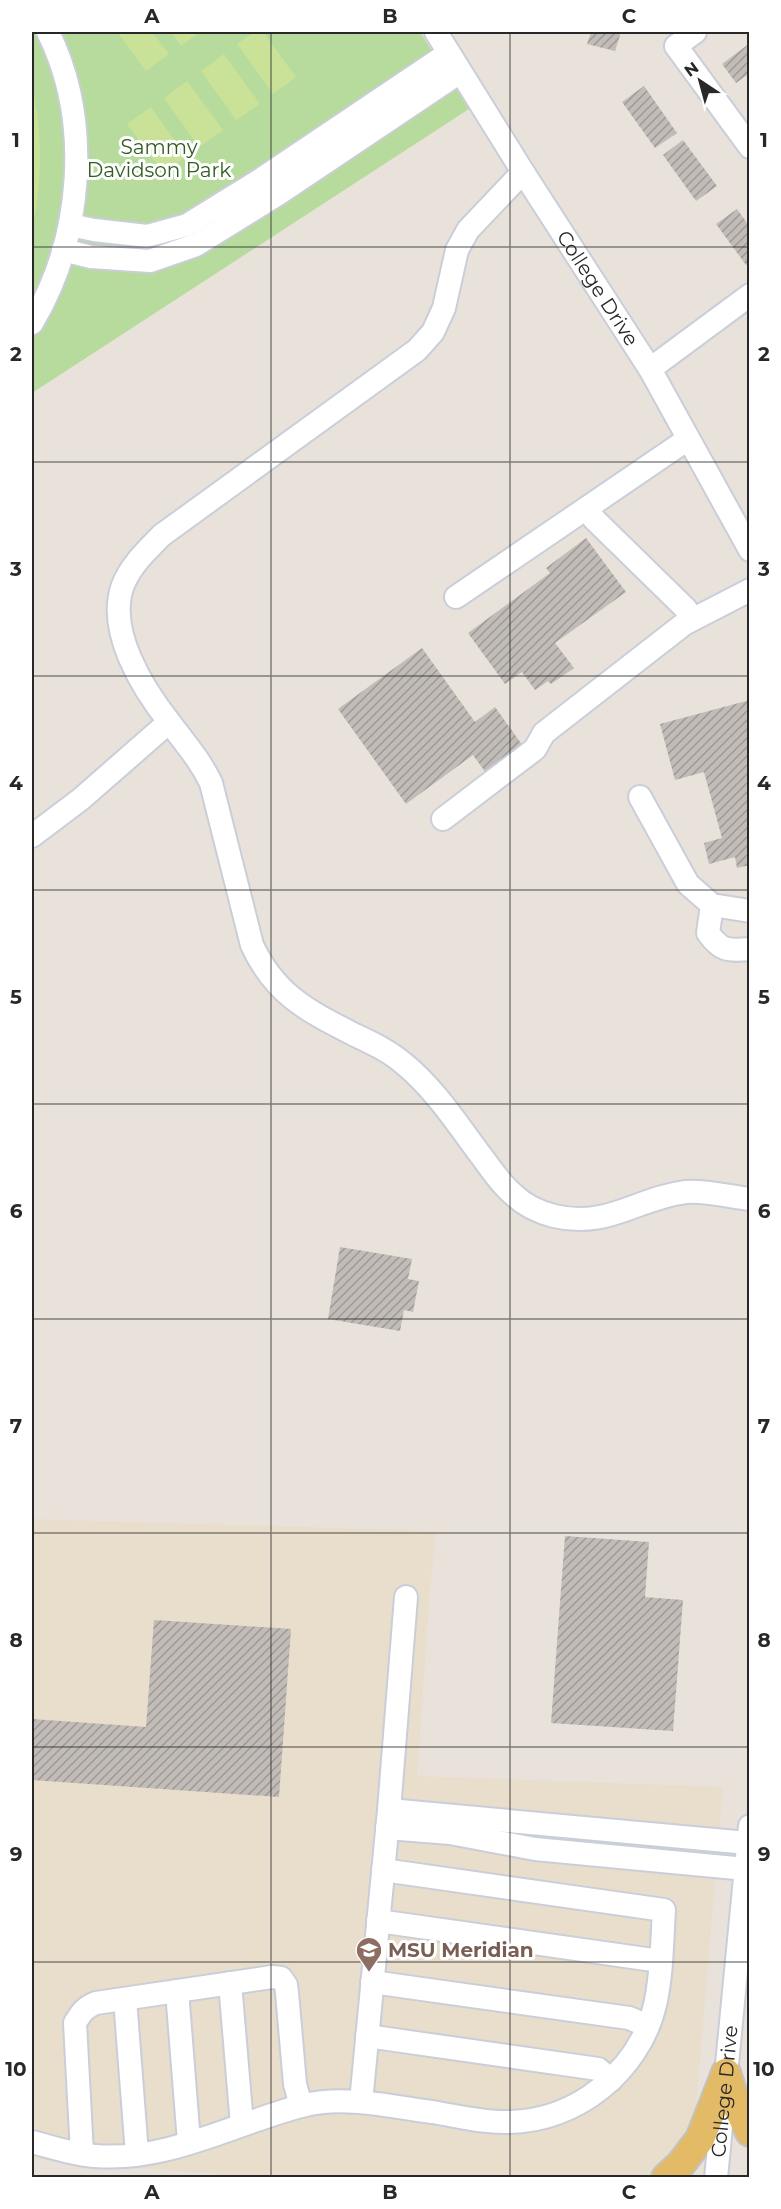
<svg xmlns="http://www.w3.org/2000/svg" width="781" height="2209" font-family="Montserrat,sans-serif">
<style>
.education{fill:#e9ddcb}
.park{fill:#b7db9c}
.pitch{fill:#c9e298}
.building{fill:url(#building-hatch)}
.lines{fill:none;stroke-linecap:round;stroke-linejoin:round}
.minor-casing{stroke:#c9ced9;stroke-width:26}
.major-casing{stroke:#c3c3c3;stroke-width:32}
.minor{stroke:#fff;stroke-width:22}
.major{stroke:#e3ba66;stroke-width:28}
.grid{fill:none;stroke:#282828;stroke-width:1.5;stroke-opacity:0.55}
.labels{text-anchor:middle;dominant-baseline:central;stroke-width:6;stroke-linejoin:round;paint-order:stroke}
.park-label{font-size:20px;fill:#325d20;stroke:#fff}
.street-label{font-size:20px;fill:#282828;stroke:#fff}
.education-label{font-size:20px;font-weight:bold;fill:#785e54;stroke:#fff;text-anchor:start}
.neatline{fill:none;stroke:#282828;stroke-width:2}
.grid-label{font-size:20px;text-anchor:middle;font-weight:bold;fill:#282828}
</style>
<defs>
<pattern id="building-hatch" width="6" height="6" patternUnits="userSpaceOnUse" patternTransform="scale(1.5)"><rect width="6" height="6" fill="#c1bcb7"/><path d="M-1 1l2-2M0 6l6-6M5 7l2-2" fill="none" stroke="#9d9995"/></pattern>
</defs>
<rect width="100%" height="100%" fill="#e9e2db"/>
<polygon class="education" points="32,1519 436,1531 430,1589 417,1776 723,1787 690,2177 262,2178 32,2159"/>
<polygon class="park" points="32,32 420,32 469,109 32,393"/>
<g class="pitch">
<polygon points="117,32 152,32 169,54 146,71"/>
<polygon points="171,32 200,32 181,46"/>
<polygon points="255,32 263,32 296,77 273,94 237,44"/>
<polygon points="224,54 260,104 236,120 201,71"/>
<polygon points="187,81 223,130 199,147 164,98"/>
<path d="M32,85C43,135 42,182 32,231Z"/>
<polygon points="151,107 186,157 163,173 127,124"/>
</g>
<g class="building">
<polygon points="591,32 621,32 615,51 587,44"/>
<polygon points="750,43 750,73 736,83 722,64"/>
<polygon points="644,86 677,133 655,148 622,102"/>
<polygon points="683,140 717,186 696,201 663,155"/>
<polygon points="737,209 750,227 750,263 746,265 716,224"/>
<polygon points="586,538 626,592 555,643 574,668 551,684 548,681 535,690 522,672 505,684 468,633 550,573 546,568"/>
<polygon points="422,648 475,722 495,707 523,746 486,773 473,755 406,804 338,709"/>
<polygon points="750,700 750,865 737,868 735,857 709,864 704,843 722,838 704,772 675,780 660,724"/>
<polygon points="340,1247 412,1259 408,1279 419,1281 413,1312 404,1310 400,1331 328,1319"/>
<polygon points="565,1536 649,1542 645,1597 683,1600 673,1731 551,1723"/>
<polygon points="154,1620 291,1629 279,1797 32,1780 32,1719 146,1727"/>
</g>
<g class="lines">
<g class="minor-casing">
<g id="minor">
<path id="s1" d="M436,32L523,172L650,369L750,550"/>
<polyline points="695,32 676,46 750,147"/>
<path d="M523,172L468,230L457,250L444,308L433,332L417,350L162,535C147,550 131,565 123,585C106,630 143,689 170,723C185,743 200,760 211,783L252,945C275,995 308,1011 355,1035C372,1043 389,1051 403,1063C433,1087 456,1122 479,1153C490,1167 500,1184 514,1195C525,1206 539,1212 554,1216C607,1229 637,1198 686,1192C704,1190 731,1197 750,1199"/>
<polyline points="70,225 94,230 147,236 187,225 263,178 449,53"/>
<polyline points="63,250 91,257 150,261 196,245 275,196 460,72"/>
<path d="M32,323C83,238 92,121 48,32"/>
<polyline points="650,369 750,295"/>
<polyline points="587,508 594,519 685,608 693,619"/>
<polyline points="456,597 688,439"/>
<polyline points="640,797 688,884 712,905 750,911"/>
<polyline points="443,819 535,749 544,733 684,624 750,590"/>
<polyline points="32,836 81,799 169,722"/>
<path d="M712,905L708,933C721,951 728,951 750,949"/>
<polyline points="389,1810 748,1843"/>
<polyline points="387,1828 450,1833 535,1849 746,1869"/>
<polyline points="378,1921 660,1961"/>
<polyline points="372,1982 629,2018 648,2026"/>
<polyline points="230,1983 242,2125"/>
<polyline points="177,1991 189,2142"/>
<polyline points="125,1999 137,2154"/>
<polyline points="367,2036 598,2069 611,2080"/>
<polyline points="361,2102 389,1810 406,1597"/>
<path d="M32,2142C52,2147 74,2155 95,2156C167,2162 233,2124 301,2106C344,2095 388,2106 432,2112C457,2116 483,2123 509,2122C577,2121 639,2071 655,2005C662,1975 662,1941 664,1910L383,1870"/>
<path d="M82,2154L75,2023C81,2013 85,2007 96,2003L272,1977L281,1978L286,1985L287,1993L295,2084L301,2106"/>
<path id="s2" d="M716,2178L750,1826"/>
</g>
</g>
<g class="major-casing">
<g id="major">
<polyline points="726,2073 737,2106 750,2132"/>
<polyline points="666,2178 681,2164 700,2139 726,2073"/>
</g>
</g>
<use href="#minor" class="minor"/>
<use href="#major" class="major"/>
</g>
<path class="grid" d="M271,32V2178M510,32V2178M32,247H750M32,462H750M32,676H750M32,890H750M32,1104H750M32,1319H750M32,1533H750M32,1747H750M32,1962H750"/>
<defs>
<g id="university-pin" transform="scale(1.35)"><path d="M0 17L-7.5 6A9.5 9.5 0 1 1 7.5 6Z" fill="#8d6e63" stroke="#fff"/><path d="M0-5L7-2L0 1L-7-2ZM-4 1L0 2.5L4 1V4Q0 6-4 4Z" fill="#fff"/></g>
</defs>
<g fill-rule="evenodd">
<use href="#university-pin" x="369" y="1950"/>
</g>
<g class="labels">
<g class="park-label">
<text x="159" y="147">Sammy<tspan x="159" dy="23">Davidson Park</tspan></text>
</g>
<g class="street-label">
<text stroke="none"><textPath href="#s1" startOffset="303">College Drive</textPath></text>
<text stroke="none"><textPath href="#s2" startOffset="87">College Drive</textPath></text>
</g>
<g class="education-label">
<text x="388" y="1950">MSU Meridian</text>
</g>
</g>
<rect width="781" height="2209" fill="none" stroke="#ffffff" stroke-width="66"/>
<g transform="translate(700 81) rotate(324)" stroke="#ffffff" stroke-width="4.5" paint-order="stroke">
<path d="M0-4.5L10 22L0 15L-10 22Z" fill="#282828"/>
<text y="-9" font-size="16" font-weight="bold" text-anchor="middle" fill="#282828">N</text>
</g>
<rect x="33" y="33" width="715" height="2143" class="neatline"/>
<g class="grid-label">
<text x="152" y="23">A</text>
<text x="390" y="23">B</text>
<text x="629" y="23">C</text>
<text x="16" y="147">1</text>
<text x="764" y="147">1</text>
<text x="16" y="361">2</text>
<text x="764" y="361">2</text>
<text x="16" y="576">3</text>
<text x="764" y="576">3</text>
<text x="16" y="790">4</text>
<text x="764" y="790">4</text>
<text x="16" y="1004">5</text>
<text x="764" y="1004">5</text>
<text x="16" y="1218">6</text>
<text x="764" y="1218">6</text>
<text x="16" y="1433">7</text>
<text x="764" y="1433">7</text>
<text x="16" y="1647">8</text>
<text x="764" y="1647">8</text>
<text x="16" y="1861">9</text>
<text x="764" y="1861">9</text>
<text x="16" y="2076">10</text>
<text x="764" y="2076">10</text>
<text x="152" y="2199">A</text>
<text x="390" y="2199">B</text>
<text x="629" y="2199">C</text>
</g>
</svg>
